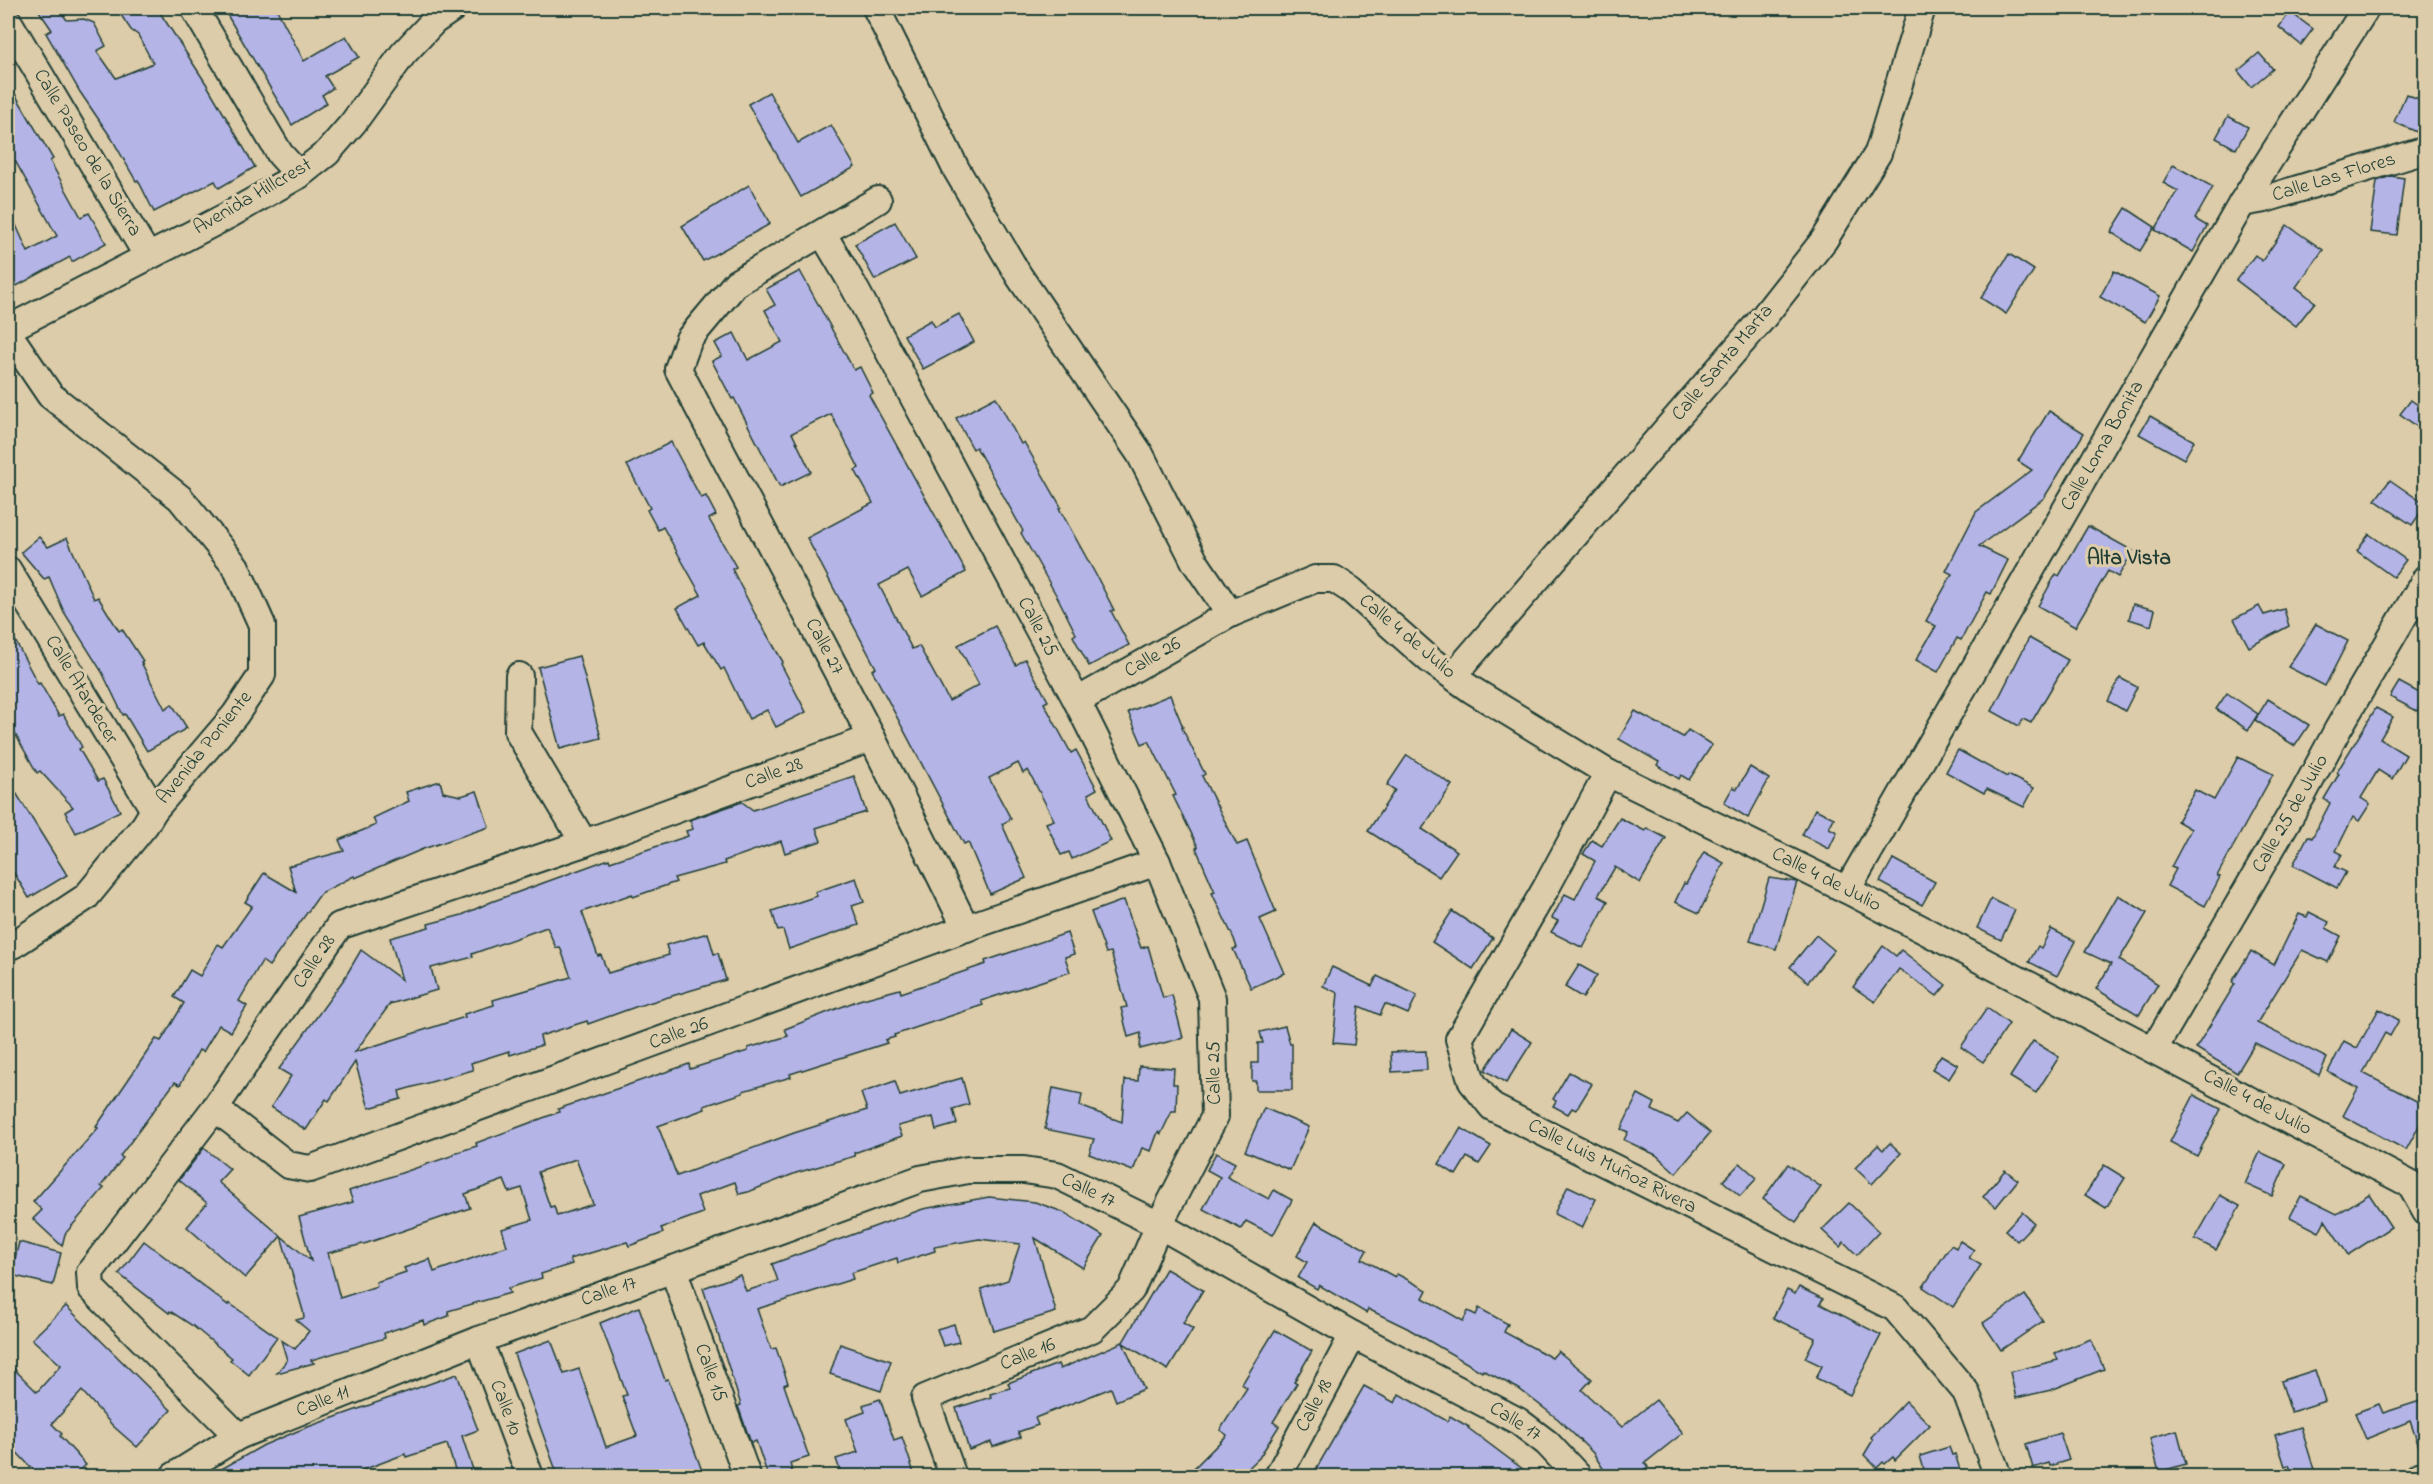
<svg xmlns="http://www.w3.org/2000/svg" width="2433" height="1484" font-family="'Indie Flower',sans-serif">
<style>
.building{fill:#b5b4e6;stroke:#1f3d34;stroke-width:1.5;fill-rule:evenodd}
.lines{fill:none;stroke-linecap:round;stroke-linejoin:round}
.minor-casing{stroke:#1f3d34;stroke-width:30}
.minor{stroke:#ddcca9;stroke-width:26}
.labels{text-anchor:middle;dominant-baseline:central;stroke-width:6;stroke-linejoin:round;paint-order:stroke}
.street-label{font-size:20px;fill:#1f3d34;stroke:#ddcca9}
.neighbourhood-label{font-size:21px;font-weight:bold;fill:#1f3d34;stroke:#ddcca9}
</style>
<rect width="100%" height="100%" fill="#ddcca9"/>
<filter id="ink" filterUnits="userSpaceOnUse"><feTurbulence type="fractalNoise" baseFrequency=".0167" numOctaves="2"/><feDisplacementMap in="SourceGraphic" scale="12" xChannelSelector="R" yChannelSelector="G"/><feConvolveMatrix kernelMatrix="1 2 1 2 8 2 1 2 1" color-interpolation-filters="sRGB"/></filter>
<g filter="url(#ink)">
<g class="building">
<polygon points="37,8 58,8 67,20 84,19 94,23 106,46 97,51 116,78 153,63 138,35 131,30 121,15 125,13 122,8 157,8 207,85 255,167 219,188 215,181 154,212 138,180 136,181 112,139 80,92 46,33 52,30"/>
<polygon points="223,8 276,8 304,61 346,36 359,57 325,76 333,88 322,95 327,103 292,125"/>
<polygon points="2290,12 2313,29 2301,45 2279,27"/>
<polygon points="2259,53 2273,69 2251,87 2238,71"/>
<polygon points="8,82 53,159 50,161 81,217 89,213 106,243 72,262 70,257 13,288 8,279 8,207 28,252 57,236 8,148"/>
<polygon points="769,92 798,143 831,125 855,167 801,197 748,104"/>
<polygon points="2406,94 2426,102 2426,113 2417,132 2394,122"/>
<polygon points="2228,116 2248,127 2236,149 2216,138"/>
<polygon points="2173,165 2213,187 2195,219 2207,226 2193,252 2155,230 2178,191 2163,183"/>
<polygon points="2391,176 2404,178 2397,235 2370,232 2377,181"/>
<polygon points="749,185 770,224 703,261 682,226"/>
<polygon points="2126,208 2155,227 2140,251 2111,232"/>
<polygon points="895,222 916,259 875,280 855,244"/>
<polygon points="2287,225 2323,250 2296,287 2315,302 2296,326 2236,280 2255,255 2262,261"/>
<polygon points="2009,254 2034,270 2006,314 1981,298"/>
<polygon points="800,271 854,370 860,367 873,393 869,395 966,572 922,596 908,570 879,585 912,649 919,646 949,701 979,685 958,645 995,626 1016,665 1025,659 1048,701 1044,703 1071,753 1076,750 1097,789 1088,794 1111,841 1072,859 1069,852 1061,855 1046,823 1054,820 1028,770 1023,773 1018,763 989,778 1011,819 1002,824 1026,878 990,894 968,842 964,844 872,670 876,668 807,538 873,503 855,470 859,468 831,414 792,433 811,472 780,487 734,398 732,399 712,361 722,356 715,343 734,333 748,360 782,342 765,310 775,305 766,289"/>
<polygon points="2114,271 2160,296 2145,322 2100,297"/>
<polygon points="959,314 974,342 923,369 904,335 931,320 935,327"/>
<polygon points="996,397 1021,444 1024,442 1061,507 1059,508 1096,575 1114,610 1111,611 1129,645 1089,666 1073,636 1076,634 1059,600 1021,533 1023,531 976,447 973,449 956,418"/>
<polygon points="2411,400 2426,411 2426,433 2400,414"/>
<polygon points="2049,411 2084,433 2044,498 1979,546 2008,560 1991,594 1987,592 1961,640 1957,638 1938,672 1916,660 1936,626 1926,621 1952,574 1946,571 1976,512 2032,470 2018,461"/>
<polygon points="2150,416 2194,441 2184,459 2139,434"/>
<polygon points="671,442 701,498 706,496 716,515 709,519 736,567 732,569 755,614 783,662 781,664 806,712 776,727 767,710 749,719 724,668 721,670 704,642 698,645 677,608 701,595 663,527 658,530 647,510 650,508 627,465"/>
<polygon points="2390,480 2426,505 2412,525 2375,500"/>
<polygon points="2088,526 2133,551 2118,577 2108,571 2075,627 2038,606 2056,574 2059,576"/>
<polygon points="2369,534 2406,560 2393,577 2357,551"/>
<polygon points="39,537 48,547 67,538 94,599 98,597 119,631 122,629 143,661 141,662 165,709 172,704 187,728 147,751 125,714 123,715 102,672 64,612 49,577 44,579 21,552"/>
<polygon points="2133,604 2155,610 2151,626 2129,619"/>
<polygon points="2259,606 2264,615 2284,609 2289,626 2249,647 2234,619"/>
<polygon points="2316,624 2348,641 2325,686 2288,667"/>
<polygon points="8,627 38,684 40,683 59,716 63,714 82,747 79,749 98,781 103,779 120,811 76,833 65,812 73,807 40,771 37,773 8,721"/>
<polygon points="2029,638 2068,660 2031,723 2023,719 2019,726 1992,711"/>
<polygon points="579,656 601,738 560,749 538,667"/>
<polygon points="2120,678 2137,687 2125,711 2108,701"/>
<polygon points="2399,682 2425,696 2417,711 2390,697"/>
<polygon points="2227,693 2258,714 2248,730 2216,709"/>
<polygon points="1170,695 1183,727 1182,728 1205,774 1202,776 1237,845 1247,841 1276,912 1260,919 1284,973 1251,988 1233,949 1237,948 1234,939 1212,893 1215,892 1196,848 1198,847 1173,796 1176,795 1149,741 1142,744 1128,712"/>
<polygon points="2268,699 2309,725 2295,746 2255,720"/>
<polygon points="2376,708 2393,717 2380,739 2406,755 2392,779 2378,770 2361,798 2370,804 2359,821 2353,817 2336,851 2342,854 2335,867 2346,872 2337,888 2293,865 2308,836 2312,838 2330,803 2324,799 2339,774 2337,772"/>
<polygon points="1635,711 1683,737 1688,730 1712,745 1689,780 1681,775 1679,779 1657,765 1659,762 1619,739"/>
<polygon points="1958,750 2007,777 2008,775 2034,788 2024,807 1987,789 1984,793 1946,772"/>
<polygon points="1407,755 1452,785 1422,829 1457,851 1439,877 1368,831 1395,790 1387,785"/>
<polygon points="2238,757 2273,774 2217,876 2220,877 2205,906 2167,886 2176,869 2171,867 2191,829 2177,821 2195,790 2214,800"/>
<polygon points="1750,767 1769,779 1748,818 1724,803 1733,787 1737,789"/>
<path d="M854,776L866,812L816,828L821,841L785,853L781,841L724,861L725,864L674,878L676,882L633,897L632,894L582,912L598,956L601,955L608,973L669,955L666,945L708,933L714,954L718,953L726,980L638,1006L588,1024L587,1021L540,1036L542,1045L510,1055L509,1051L471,1063L473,1070L399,1091L401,1099L369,1108L355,1062L329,1101L326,1099L306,1130L271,1107L291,1076L279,1069L344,979L361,950L402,980L390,938L429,927L428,924L462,915L491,902L609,859L610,862L688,836L686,831L693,829L690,820L710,813L742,802L753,810ZM547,927L556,948L560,947L571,977L493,1000L494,1005L464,1014L465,1017L355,1052L390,1004L437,990L431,968L473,957L472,954Z"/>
<polygon points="8,780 67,875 29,898 8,863"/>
<polygon points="440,781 443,792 461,796 477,791 489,827 423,849 355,878 354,876 321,893 269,966 262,961 239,1001 247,1006 231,1032 219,1025 203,1052 199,1050 180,1085 175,1082 120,1156 123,1158 101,1186 104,1188 65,1234 62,1246 33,1219 42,1210 33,1202 98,1128 96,1127 156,1039 161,1041 184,1003 174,997 190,970 200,976 218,944 223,947 252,906 245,902 264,873 296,892 288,866 344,851 339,840 376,825 373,818 409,801 406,792"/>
<polygon points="1815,809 1834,818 1829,828 1837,832 1829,849 1802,835"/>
<polygon points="1620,818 1645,831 1647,828 1666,838 1640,883 1615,867 1598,896 1608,901 1583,948 1551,932 1558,921 1552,918 1565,894 1575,899 1595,861 1583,854 1592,840 1602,846"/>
<polygon points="1704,852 1724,863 1699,913 1675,902 1684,883 1686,884"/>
<polygon points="1893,859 1935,882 1922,905 1880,882"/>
<polygon points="856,878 864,902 852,906 859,925 789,949 783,930 778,931 772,911 817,896 815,892"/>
<polygon points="1769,878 1797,882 1776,949 1750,941"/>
<polygon points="2118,895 2147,913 2119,960 2158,984 2139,1015 2096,989 2111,964 2085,952"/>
<polygon points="1991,899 2015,910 2001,940 1977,928"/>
<polygon points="1124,900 1141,948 1148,946 1163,998 1172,995 1183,1038 1140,1049 1141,1033 1128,1037 1121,1008 1127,1007 1111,952 1106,953 1091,912"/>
<polygon points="1452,911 1493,938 1473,969 1432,942"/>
<polygon points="2309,912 2329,922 2326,928 2341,936 2328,962 2302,950 2257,1023 2327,1058 2319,1075 2255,1043 2237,1073 2196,1048 2235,984 2232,982 2251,951 2274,965 2299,914 2307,917"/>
<polygon points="2051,929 2075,941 2057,976 2029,962 2038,946 2041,948"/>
<path d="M1067,933L1074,954L1065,957L1070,972L981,1001L983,1005L894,1035L895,1037L885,1040L887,1043L790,1074L791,1077L743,1091V1093L704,1106L705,1109L658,1126L677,1176L794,1133L867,1110L861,1093L895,1081L900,1096L962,1078L969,1104L953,1109L957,1124L936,1130L933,1117L898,1126L902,1136L854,1153L855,1156L796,1173L748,1192L739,1194L735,1182L697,1196L703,1213L661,1228L663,1233L629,1246L627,1242L570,1259L572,1264L541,1274L542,1278L508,1288L510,1293L448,1311L449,1316L424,1325L423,1320L384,1333L385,1338L311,1360L314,1363L277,1373L287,1360L281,1340L295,1349L309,1331L296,1320L304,1318L303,1311L281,1236L311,1261L299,1217L353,1202L349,1191L454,1155V1153L477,1146L476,1143L559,1112L558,1109L689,1064L690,1069L748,1051V1048L788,1036L785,1029L859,1000L900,989L901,993L986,964L985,961ZM576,1159L593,1204L557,1216L554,1206L550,1207L538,1172ZM504,1180L509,1192L522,1188L532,1220L502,1229L507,1246L434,1272L430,1259L404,1268L406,1272L376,1282L377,1286L340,1298L328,1253L367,1243L470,1208L465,1194Z"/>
<polygon points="1816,935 1834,950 1808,982 1790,967"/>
<polygon points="1883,946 1896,956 1901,950 1946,985 1937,996 1899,969 1875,1002 1853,987"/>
<polygon points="1579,965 1597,975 1583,998 1565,987"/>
<polygon points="1332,967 1372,986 1377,976 1417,995 1408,1014 1385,1004 1380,1015 1359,1006 1354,1045 1333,1043 1338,993 1323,986"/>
<polygon points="1987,1008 2009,1024 1983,1062 1961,1047"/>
<polygon points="2379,1009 2399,1020 2390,1036 2385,1033 2363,1073 2426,1106 2426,1113 2406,1150 2343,1116 2358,1088 2328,1072 2344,1041 2357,1048"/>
<polygon points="1285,1026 1290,1044 1292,1044 1292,1090 1256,1090 1256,1081 1252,1081 1252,1063 1258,1063 1258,1043 1263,1043 1260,1032"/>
<polygon points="1511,1029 1532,1042 1506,1083 1485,1070"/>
<polygon points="2033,1041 2059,1057 2036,1093 2010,1077"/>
<polygon points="1426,1051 1427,1070 1392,1072 1391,1052"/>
<polygon points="1941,1055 1958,1065 1949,1079 1932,1069"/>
<polygon points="1139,1066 1174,1068 1173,1084 1177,1084 1176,1111 1172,1111 1161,1134 1158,1132 1151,1151 1142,1148 1133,1171 1089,1154 1094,1139 1045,1129 1053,1088 1082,1094 1080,1106 1122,1122 1125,1080 1138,1081"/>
<polygon points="1569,1072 1592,1084 1576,1110 1572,1108 1568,1114 1553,1106 1556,1101 1553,1099"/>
<polygon points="1638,1094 1655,1103 1652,1110 1678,1123 1687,1113 1710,1133 1676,1173 1656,1155 1624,1140 1628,1132 1621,1129"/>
<polygon points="2194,1095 2221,1109 2197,1156 2170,1142"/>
<polygon points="1264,1108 1309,1127 1290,1170 1245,1151"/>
<polygon points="1461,1128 1491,1146 1479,1164 1467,1157 1456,1175 1439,1164"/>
<polygon points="1890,1143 1901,1153 1872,1184 1855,1168 1878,1145 1883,1150"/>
<polygon points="204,1148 230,1169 218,1182 281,1236 245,1278 187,1227 207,1203 179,1180"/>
<polygon points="2260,1152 2286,1164 2272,1196 2245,1184"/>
<polygon points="1216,1153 1235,1163 1227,1177 1269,1199 1274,1190 1292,1200 1273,1235 1246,1221 1241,1229 1203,1209 1220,1177 1207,1170"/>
<polygon points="1740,1163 1757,1178 1740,1196 1723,1181"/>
<polygon points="1788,1164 1821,1187 1796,1222 1763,1199"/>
<polygon points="2104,1165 2125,1178 2106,1208 2085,1195"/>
<polygon points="2005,1170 2018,1180 1996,1207 1983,1197"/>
<polygon points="1568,1186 1596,1199 1582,1228 1554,1214"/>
<polygon points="2369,1194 2391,1227 2348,1255 2325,1220 2319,1232 2290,1217 2301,1196 2337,1214"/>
<polygon points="2220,1195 2240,1206 2216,1250 2195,1239"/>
<polygon points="989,1197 1035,1202 1063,1212 1103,1236 1083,1268 1035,1238 1056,1312 994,1331 981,1289 1008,1280 1020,1244 979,1239 934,1247 935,1251 898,1263 897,1258 851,1273 853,1279 757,1309 771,1349 776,1348 788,1383 784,1385 809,1457 790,1463 792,1472 778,1476 768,1476 756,1441 751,1443 738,1406 741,1405 703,1288 740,1275 746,1291 778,1281 772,1264 923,1209"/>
<polygon points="1849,1203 1879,1232 1857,1255 1844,1242 1840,1247 1822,1230"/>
<polygon points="2022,1212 2034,1223 2017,1241 2005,1230"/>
<polygon points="1316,1222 1367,1250 1362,1259 1395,1277 1397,1274 1427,1290 1423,1298 1463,1321 1468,1311 1476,1315 1479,1308 1508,1324 1504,1332 1552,1358 1558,1351 1592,1379 1582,1390 1622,1427 1656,1400 1683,1433 1645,1463 1648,1467 1634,1476 1608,1476 1593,1453 1558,1419 1519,1389 1483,1370 1482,1372 1407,1328 1368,1309 1366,1313 1319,1285 1317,1289 1298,1278 1307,1262 1297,1256"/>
<polygon points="144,1241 228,1305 229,1303 277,1337 249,1375 230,1360 232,1358 193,1326 170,1311 169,1313 119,1274"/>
<polygon points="1960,1241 1974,1250 1969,1258 1981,1265 1953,1307 1923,1287 1951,1245 1956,1248"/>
<polygon points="19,1242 61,1253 53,1285 11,1275"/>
<polygon points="1166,1269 1203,1290 1183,1323 1193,1329 1168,1370 1123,1343 1144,1389 1116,1401 1111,1388 1035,1418 1038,1425 1018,1432 1021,1437 993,1447 991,1442 969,1450 956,1408 991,1397 990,1394 1010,1388 1008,1383 1058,1364 1060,1369 1123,1342"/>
<polygon points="1799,1287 1823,1299 1820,1304 1881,1335 1850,1395 1816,1378 1822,1366 1805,1358 1815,1338 1773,1318 1787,1290 1795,1294"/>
<polygon points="2025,1295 2043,1321 2001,1350 1983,1323"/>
<polygon points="66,1306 171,1410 137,1447 113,1426 82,1391 52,1424 62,1434 60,1436 86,1465 73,1476 39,1476 8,1443 8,1363 37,1392 61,1365 32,1339"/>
<polygon points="639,1307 665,1380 668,1379 704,1476 558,1476 514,1354 551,1340 564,1374 579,1369 606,1447 637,1436 622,1396 627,1395 600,1323"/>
<polygon points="954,1324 959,1342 943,1346 937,1329"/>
<polygon points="1275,1330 1312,1351 1294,1382 1297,1383 1273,1422 1279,1426 1259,1458 1240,1476 1186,1476 1227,1435 1220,1430 1247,1388 1242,1384"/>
<polygon points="2091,1339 2104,1369 2051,1390 2016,1398 2010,1372 2058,1360 2055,1353"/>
<polygon points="840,1344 891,1361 881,1391 830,1374"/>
<polygon points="2315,1370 2325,1401 2291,1412 2281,1381"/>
<polygon points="457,1374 478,1430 462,1436 475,1476 457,1476 447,1444 406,1457 405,1454 360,1471 362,1476 209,1476 264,1445 305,1428"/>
<polygon points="1364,1386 1395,1403 1399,1394 1447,1421 1450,1416 1469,1427 1468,1428 1532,1476 1312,1476"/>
<polygon points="880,1399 894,1440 902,1437 915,1476 842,1476 836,1459 858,1452 846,1419 865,1412 863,1405"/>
<polygon points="2426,1399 2426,1457 2423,1458 2410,1421 2366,1439 2355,1413 2379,1404 2383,1413"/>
<polygon points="1906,1401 1930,1425 1895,1460 1893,1457 1885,1464 1883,1462 1877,1468 1864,1455 1873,1440 1871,1437"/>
<polygon points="2301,1427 2316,1476 2293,1476 2289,1465 2285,1466 2275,1435"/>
<polygon points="2177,1430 2186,1464 2159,1472 2150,1438"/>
<polygon points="2060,1433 2069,1460 2050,1466 2049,1463 2033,1468 2026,1444"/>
<polygon points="1949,1447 1952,1455 1955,1454 1962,1476 1926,1476 1920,1456"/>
</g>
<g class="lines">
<g class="minor-casing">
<g id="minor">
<polyline points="194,8 280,154 299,175"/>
<polyline points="876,8 956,169 1019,276 1140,454 1195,562 1230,614"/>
<polyline points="8,21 147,255"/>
<polyline points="878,200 736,283 689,339 678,369 872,738 966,928"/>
<polyline points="2242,203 2265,199 2426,150"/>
<polyline points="823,234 853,285 1077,701 1157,862 1212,998 1215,1116 1159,1225 1131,1290 1092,1329 925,1398 953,1476"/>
<polyline points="8,329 227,216 299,175 327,153 353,123 403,54 434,21 453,8"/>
<polyline points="8,333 50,395 180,498 236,567 262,625 262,675 235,715 154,810 145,825 86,897 13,945 8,945"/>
<polyline points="8,570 154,810"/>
<polyline points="519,676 518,732 584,843"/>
<polyline points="1453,676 1762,319 1824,240 1878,153 1922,8"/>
<polyline points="1077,701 1230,614 1315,579 1334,579 1351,590 1430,660 1472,690 1608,773 1847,890 2410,1184 2426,1212"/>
<polyline points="1608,773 1546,888 1459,1039 1472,1082 1492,1107 1895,1308 1966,1392 1998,1476"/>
<polyline points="1847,890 2242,203 2366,8"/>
<polyline points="2154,1049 2303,794 2338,729 2426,578"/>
<polyline points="215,1108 288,1165 310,1169 966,928 1157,862"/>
<polyline points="673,1269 747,1476"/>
<polyline points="479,1340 530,1476"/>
<polyline points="238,1436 91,1288 90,1272 215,1108 339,926 584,843 872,738"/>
<polyline points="174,1476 238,1436 479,1340 920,1179 968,1170 1024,1170 1057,1175 1159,1225 1353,1335 1518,1421 1547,1443 1578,1476"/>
<polyline points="1278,1476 1353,1335"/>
<polyline points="2419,1476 2426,1474"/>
</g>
</g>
<use href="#minor" class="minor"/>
</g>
</g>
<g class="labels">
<g class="street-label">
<text transform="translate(87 153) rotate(59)">Calle Paseo de la Sierra</text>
<text transform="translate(2334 178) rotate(-17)">Calle Las Flores</text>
<text transform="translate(253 197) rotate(-30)">Avenida Hillcrest</text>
<text transform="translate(1723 363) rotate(-50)">Calle Santa Marta</text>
<text transform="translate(2103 446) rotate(-60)">Calle Loma Bonita</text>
<text transform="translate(1037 627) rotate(62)">Calle 25</text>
<text transform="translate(1407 637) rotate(40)">Calle 4 de Julio</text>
<text transform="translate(824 647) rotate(62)">Calle 27</text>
<text transform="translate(1153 658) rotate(-30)">Calle 26</text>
<text transform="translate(81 690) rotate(59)">Calle Atardecer</text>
<text transform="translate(205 748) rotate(-51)">Avenida Poniente</text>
<text transform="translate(774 774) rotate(-20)">Calle 28</text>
<text transform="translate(2291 814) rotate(-60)">Calle 25 de Julio</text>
<text transform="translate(1826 880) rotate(27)">Calle 4 de Julio</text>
<text transform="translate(315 962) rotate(-56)">Calle 28</text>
<text transform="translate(679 1034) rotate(-20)">Calle 26</text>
<text transform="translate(1215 1073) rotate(-91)">Calle 25</text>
<text transform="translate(2257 1103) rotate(28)">Calle 4 de Julio</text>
<text transform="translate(1612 1167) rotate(27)">Calle Luis Muñoz Rivera</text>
<text transform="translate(1088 1191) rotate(25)">Calle 17</text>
<text transform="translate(609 1292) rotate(-19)">Calle 17</text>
<text transform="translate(1028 1355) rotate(-22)">Calle 16</text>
<text transform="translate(710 1373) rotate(70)">Calle 15</text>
<text transform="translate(323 1402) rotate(-22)">Calle 11</text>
<text transform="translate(1315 1406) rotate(-62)">Calle 18</text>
<text transform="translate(505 1408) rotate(69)">Calle 10</text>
<text transform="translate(1515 1422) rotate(32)">Calle 17</text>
</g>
<g class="neighbourhood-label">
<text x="2129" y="559">Alta Vista</text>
</g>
</g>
<rect width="2433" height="1484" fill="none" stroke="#ddcca9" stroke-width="30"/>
<rect x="15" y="15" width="2403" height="1454" fill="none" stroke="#1f3d34" stroke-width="2" filter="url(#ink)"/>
</svg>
